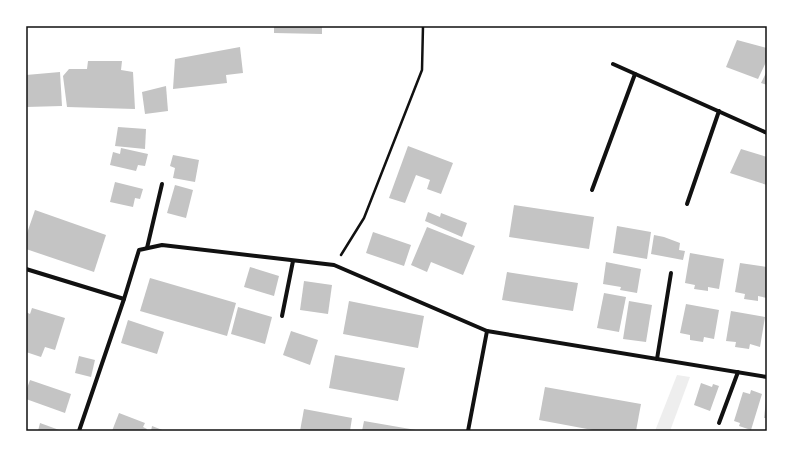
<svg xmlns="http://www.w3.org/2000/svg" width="793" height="457" font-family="'Libre Baskerville',serif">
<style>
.green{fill:#eee}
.building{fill:#c4c4c4}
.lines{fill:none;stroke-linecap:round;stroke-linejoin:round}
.path{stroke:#111;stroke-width:2.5}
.minor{stroke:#111;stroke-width:4}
.neatline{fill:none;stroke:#111;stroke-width:1.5}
</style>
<rect width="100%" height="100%" fill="#fff"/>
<polygon class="green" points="677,375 690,377 670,431 655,431"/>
<g class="building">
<polygon points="274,26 322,26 322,34 274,33"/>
<polygon points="737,40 767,48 767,60 758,79 726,67"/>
<polygon points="240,47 243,73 226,75 227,83 173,89 175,59"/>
<polygon points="88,61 122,61 121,70 133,72 135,109 67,107 63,76 69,69 87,69"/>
<polygon points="767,71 767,85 761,83"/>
<polygon points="60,72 62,106 26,107 26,75"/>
<polygon points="166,86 168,111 145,114 142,92"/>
<polygon points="118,127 146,129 145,149 115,146"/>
<polygon points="408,146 453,163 441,194 427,189 430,180 416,175 405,203 389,198"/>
<polygon points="121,148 148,154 145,166 138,165 136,171 110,165 113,152 120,154"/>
<polygon points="741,149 767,157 767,185 730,173"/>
<polygon points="173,155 199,160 195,182 173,178 175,168 170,166"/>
<polygon points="115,182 143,189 140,199 135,198 133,207 110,202"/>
<polygon points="175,185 193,190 186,218 167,213"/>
<polygon points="514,205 594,217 589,249 509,237"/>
<polygon points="35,210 106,235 94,272 26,249 26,236"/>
<polygon points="428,212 440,217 441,213 467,223 462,237 425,221"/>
<polygon points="617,226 651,232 647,259 613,253"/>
<polygon points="427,227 475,246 463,275 431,262 427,272 411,265"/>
<polygon points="373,232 411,245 404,266 366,253"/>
<polygon points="654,235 664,237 680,243 679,250 685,251 683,260 651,254"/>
<polygon points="690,253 724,259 719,289 708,287 708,291 694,289 695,285 685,283"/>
<polygon points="606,262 641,269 637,293 620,290 621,287 603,284"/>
<polygon points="740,263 767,267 767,298 758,296 758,301 744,299 745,294 735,292"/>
<polygon points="250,267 279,276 274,296 244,287"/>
<polygon points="507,272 578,283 573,311 502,300"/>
<polygon points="150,278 236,303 227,336 140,311"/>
<polygon points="304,281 332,285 328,314 300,310"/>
<polygon points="604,293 626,297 619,332 597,328"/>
<polygon points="349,301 424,316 418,348 343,334"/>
<polygon points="629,301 652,305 646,342 623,339"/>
<polygon points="686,304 719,310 714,339 704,337 703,342 690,340 690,335 680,333"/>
<polygon points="238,307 272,317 265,344 231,334"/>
<polygon points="32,308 65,318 55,350 45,347 41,357 26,352 27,347 26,347 26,312 30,314"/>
<polygon points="731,311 765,317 760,347 750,344 749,349 735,347 736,342 726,341"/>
<polygon points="128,320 164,332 157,354 121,343"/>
<polygon points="291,331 318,340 310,365 283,355"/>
<polygon points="335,355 405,368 398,401 329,388"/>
<polygon points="79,356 95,360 91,377 75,373"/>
<polygon points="30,380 71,394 65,413 26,399 26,391"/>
<polygon points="701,383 712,387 713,384 719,386 710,411 694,405"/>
<polygon points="545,387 641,404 636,431 598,431 539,420"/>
<polygon points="751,390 762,394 751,430 739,426 740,423 734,421 743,392 750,394"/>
<polygon points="766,401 767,401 767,418 764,418"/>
<polygon points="304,409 352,418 350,431 300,431"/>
<polygon points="119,413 145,423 143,427 147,429 146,431 112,431"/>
<polygon points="364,421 416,430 416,431 362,431"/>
<polygon points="40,423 62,431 38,431"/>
<polygon points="152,426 165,431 151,431"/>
</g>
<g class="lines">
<polyline class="path" points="341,255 364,218 422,70 423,26"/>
<g class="minor">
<polyline points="613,64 767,133"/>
<polyline points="592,190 635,74"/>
<polyline points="687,204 719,111"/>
<polyline points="147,248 162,184"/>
<polyline points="26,269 124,299"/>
<polyline points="282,316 293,261"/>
<polyline points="657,359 671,273"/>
<polyline points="719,423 738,372"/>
<polyline points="79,431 124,299 139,250 162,245 334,265 487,331 767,377"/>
<polyline points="468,431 487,331"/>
</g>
</g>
<rect width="793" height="457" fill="none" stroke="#ffffff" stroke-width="54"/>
<rect x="27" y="27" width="739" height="403" class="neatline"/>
</svg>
